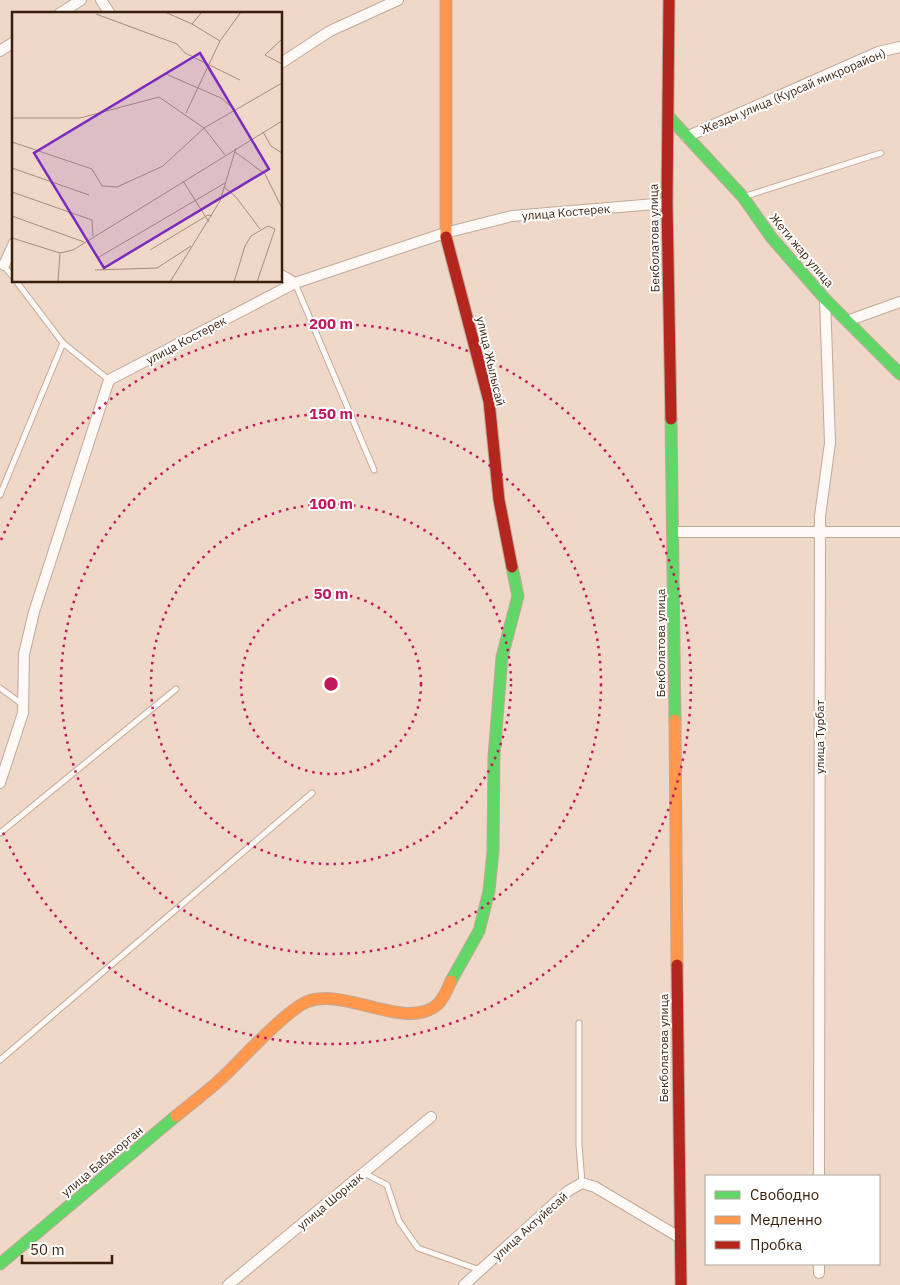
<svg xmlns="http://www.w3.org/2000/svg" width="900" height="1285" font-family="'IBM Plex Sans',sans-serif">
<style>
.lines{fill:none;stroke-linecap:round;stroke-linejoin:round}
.lane-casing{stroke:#c0a999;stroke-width:7}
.street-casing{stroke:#c0a999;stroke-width:12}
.fast-casing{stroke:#c0a999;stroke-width:13}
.slow-casing{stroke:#c0a999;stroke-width:13}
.jam-casing{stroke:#c0a999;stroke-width:13}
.lane{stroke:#fdf9f7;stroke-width:5}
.street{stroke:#fdf9f7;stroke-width:10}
.fast{stroke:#63d668;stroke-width:11}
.slow{stroke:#ff974d;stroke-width:11}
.jam{stroke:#b3261e;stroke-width:11}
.ring{fill:none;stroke:#c2185b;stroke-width:2.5;stroke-dasharray:2.5 5}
.labels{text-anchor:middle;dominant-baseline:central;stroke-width:4;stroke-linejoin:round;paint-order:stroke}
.street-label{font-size:12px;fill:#391f0b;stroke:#fff}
.inset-road{fill:none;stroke:#a68e7c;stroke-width:1}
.view{fill:#7b2cbf;fill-opacity:0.15;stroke:#7b2cbf;stroke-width:2.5}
.inset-edge{fill:none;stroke:#391f0b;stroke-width:2.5}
.centre{fill:#c2185b;stroke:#fff;stroke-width:2.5}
.ring-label{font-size:15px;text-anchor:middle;font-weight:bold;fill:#c2185b;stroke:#fff;stroke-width:4;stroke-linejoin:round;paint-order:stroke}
</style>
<rect width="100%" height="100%" fill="#efd8c8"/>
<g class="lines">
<g class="lane-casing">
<g id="lane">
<polyline points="746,196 881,153"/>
<polyline points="3,265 14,278"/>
<polyline points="16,281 63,343"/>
<polyline points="295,283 374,470"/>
<polyline points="0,495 63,343 109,380"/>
<polyline points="0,688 22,704"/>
<polyline points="0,833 176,689"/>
<polyline points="579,1023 579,1145 582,1183"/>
<polyline points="0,1060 312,793"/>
<polyline points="364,1173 387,1185 399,1221 418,1248 480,1270"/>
</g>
</g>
<g class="street-casing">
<g id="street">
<polyline points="101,0 110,14"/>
<polyline points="59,14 81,0"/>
<polyline points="0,51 14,42"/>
<polyline points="281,63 330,31 398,0"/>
<polyline points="686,137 878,52 900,47"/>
<polyline points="4,265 14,243"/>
<polyline points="281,275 295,283"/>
<polyline points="847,321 900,302"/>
<polyline points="673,532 900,532"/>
<polyline points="0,783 23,713 24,654 34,612 109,380 295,283 445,233 512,216 667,203"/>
<polyline points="819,1176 820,516 830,443 825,299"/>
<polyline points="819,1264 819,1273"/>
<polyline points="228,1285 431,1117"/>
<polyline points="464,1285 568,1191 582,1183 595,1187 679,1237"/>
</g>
</g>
<g class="fast-casing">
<g id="fast">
<polyline points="668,116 743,197 771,237 825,299 900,374"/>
<polyline points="671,419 675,720"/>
<polyline points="451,981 479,931 489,891 493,851 494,756 502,657 518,596 512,567"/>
<polyline points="0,1264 176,1116"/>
</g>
</g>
<g class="slow-casing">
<g id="slow">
<polyline points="446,0 446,237"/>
<polyline points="675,720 677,965"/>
<path d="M176,1116C192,1103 208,1091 223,1077C241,1060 289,1007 309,1001C347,988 407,1032 438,1004C444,998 448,988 451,981"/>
</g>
</g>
<g class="jam-casing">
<g id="jam">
<polyline points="669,0 667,203 671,419"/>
<polyline points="446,237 489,401 499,500 512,567"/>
<polyline points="677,965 681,1285"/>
</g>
</g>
<use href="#lane" class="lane"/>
<use href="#street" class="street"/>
<use href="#fast" class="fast"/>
<use href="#slow" class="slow"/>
<use href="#jam" class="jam"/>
</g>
<g class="ring">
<circle cx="331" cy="684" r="90"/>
<circle cx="331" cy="684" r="180"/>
<circle cx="331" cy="684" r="270"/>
<path d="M1 540A360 360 0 1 1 1 828"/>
</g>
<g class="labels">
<g class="street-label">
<text transform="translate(793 91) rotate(-23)">Жезды улица (Курсай микрорайон)</text>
<text transform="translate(566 212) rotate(-5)">улица Костерек</text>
<text transform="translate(654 238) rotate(-91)">Бекболатова улица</text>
<text transform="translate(802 250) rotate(50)">Жети жар улица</text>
<text transform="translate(186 340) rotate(-28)">улица Костерек</text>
<text transform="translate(491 361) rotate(77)">улица Жылысай</text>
<text transform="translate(660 643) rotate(-90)">Бекболатова улица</text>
<text transform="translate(819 737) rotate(-90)">улица Турбат</text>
<text transform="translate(663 1048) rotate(-90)">Бекболатова улица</text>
<text transform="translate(102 1161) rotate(-40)">улица Бабакорган</text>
<text transform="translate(330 1201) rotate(-40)">улица Шорнак</text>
<text transform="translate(530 1226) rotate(-42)">улица Актуйесай</text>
</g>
</g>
<g transform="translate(12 12)">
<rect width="270" height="270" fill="#efd8c8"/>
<path class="inset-road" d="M153,0L180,12L190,0M84,2L165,32L173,41L228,68M180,12L208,29M270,27L253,43L270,52M154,62L209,86L223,98M174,101L208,29L229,0M0,106H68L147,85L192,116L213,143M251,120L259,134L270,141M0,130L80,157L90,174L105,175L151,154L192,116L270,71M223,140L253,162L270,196M0,156L77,183M171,169L197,210M212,175L224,185L248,217M0,180L80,208L81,224M0,204L72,230M0,226L48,241L61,238L270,109M138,238L196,203L200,204M87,245L213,171M83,258L145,256L179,234M46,270L48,241M158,270L208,189L224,136M222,270L233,234L239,224L256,214L263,217L245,270"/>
<path class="view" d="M188,41L257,157L92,256L22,141Z"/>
<rect width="270" height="270" class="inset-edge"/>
</g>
<circle cx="331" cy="684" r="8" class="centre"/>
<g class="ring-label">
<text x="331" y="329">200 m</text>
<text x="331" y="419">150 m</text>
<text x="331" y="509">100 m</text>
<text x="331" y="599">50 m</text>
</g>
<rect x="705" y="1175" width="175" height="90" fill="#ffffff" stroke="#b0a59d"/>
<rect x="715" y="1191" width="25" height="8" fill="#63d668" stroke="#b0a59d"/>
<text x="750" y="1200" font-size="15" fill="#391f0b">Свободно</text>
<rect x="715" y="1216" width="25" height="8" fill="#ff974d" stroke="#b0a59d"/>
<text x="750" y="1225" font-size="15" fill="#391f0b">Медленно</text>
<rect x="715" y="1241" width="25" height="8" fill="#b3261e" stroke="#b0a59d"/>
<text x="750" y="1250" font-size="15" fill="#391f0b">Пробка</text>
<path d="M22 1255v8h90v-8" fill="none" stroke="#391f0b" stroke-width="2.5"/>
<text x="30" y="1255" font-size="15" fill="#391f0b" stroke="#ffffff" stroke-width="4" paint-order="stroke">50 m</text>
</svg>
